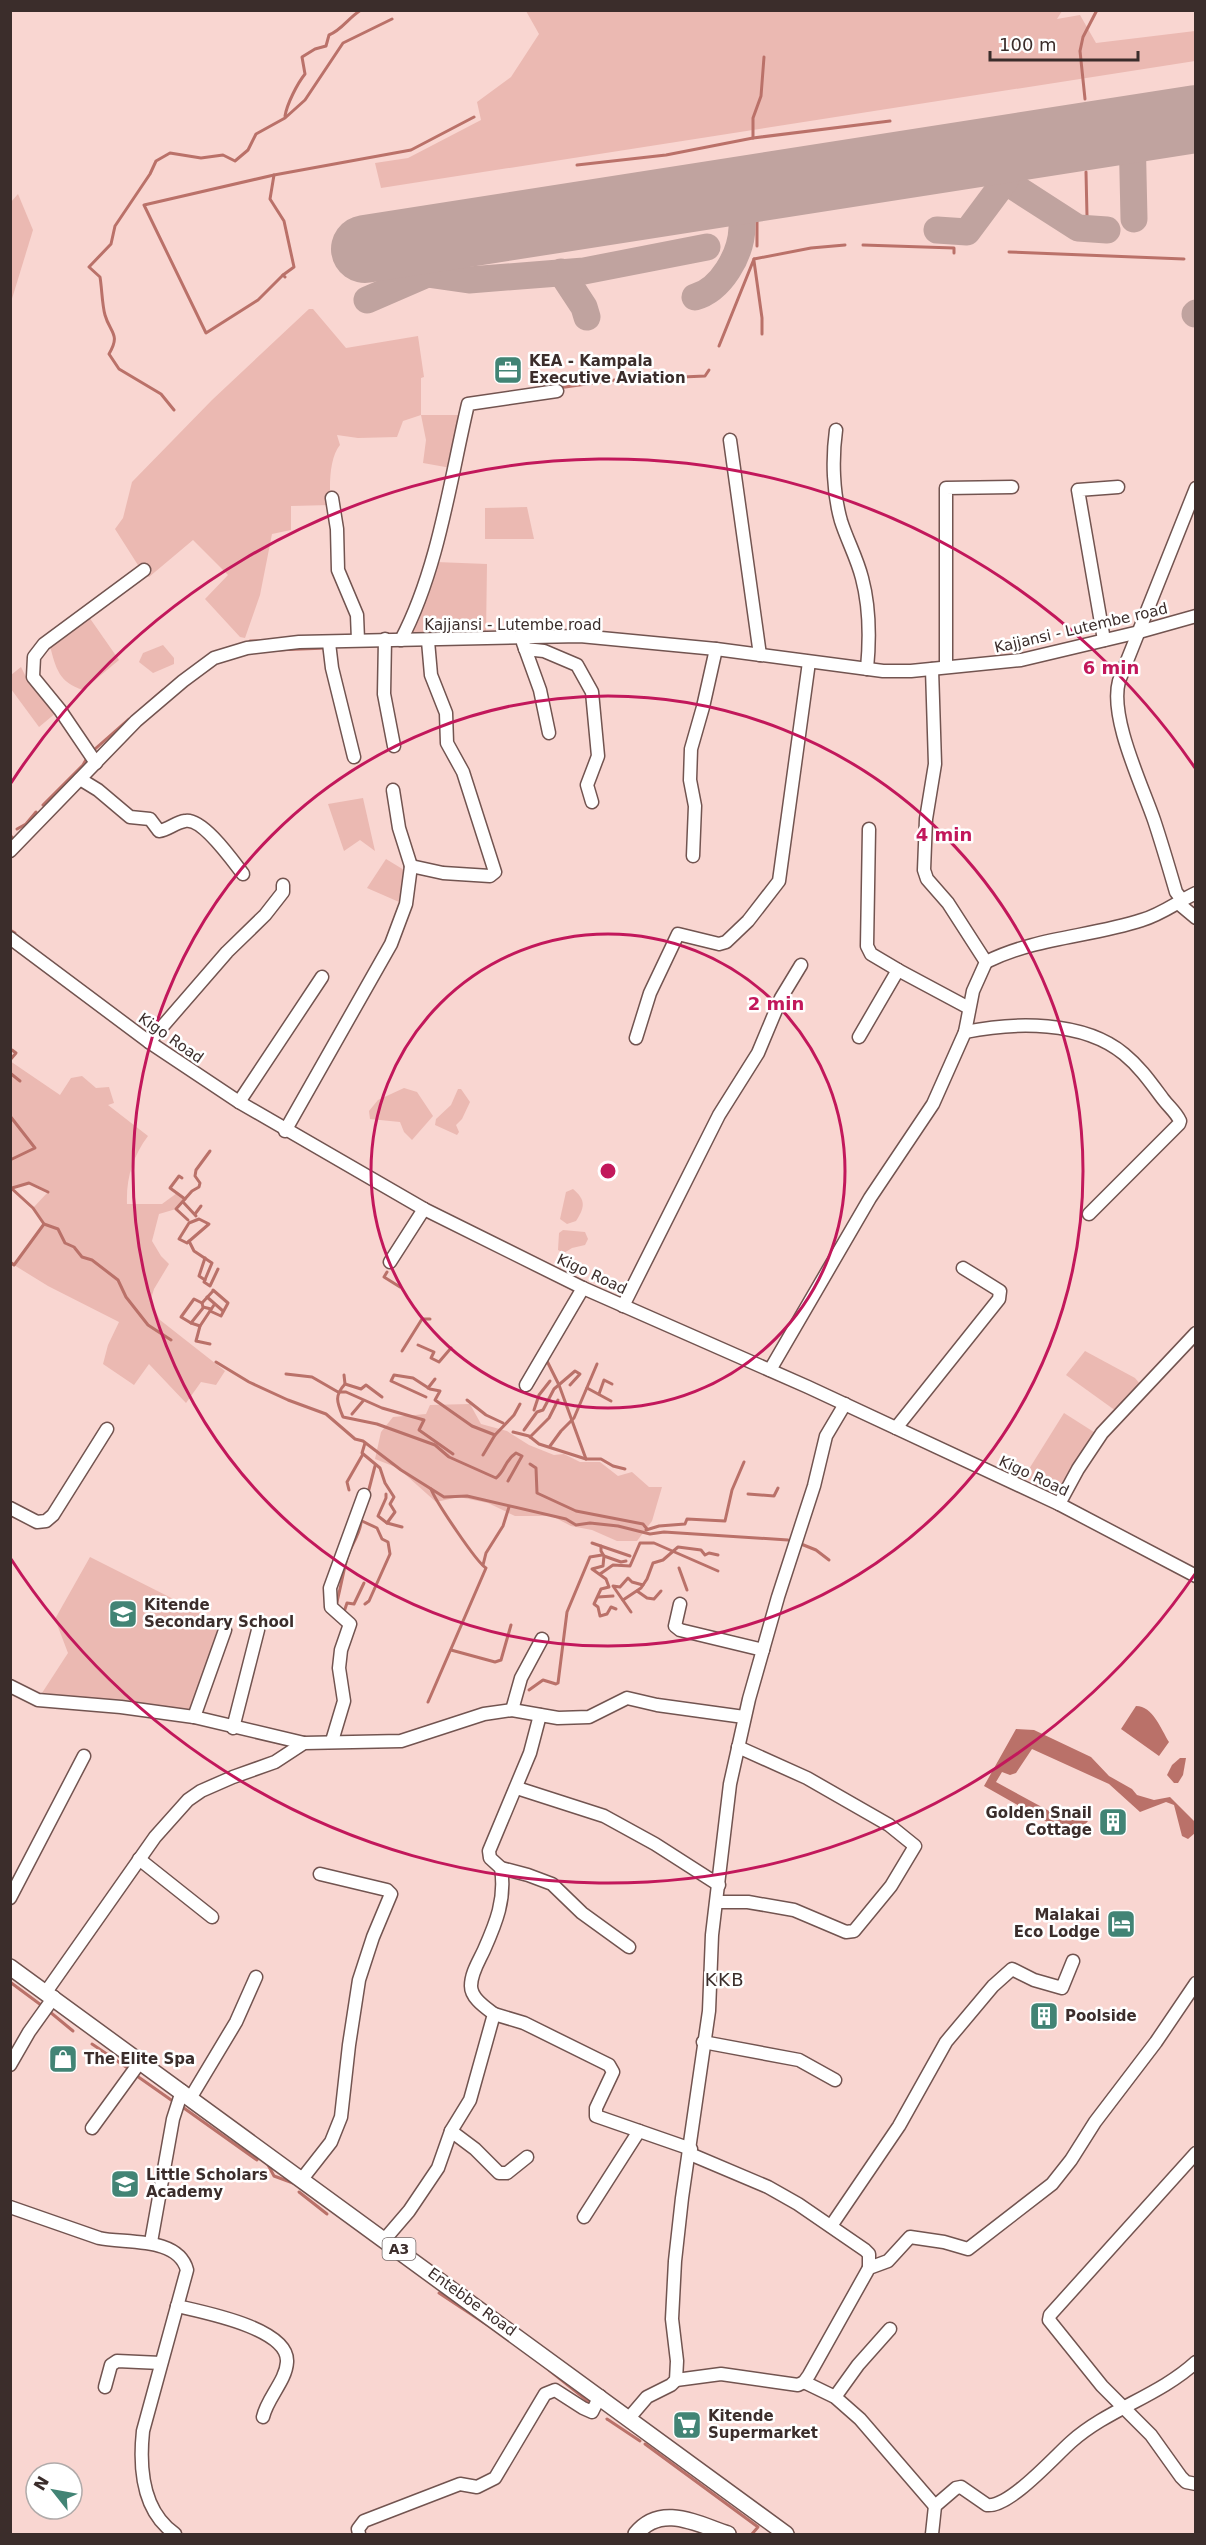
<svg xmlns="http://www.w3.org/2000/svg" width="1206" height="2545" font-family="'DejaVu Sans',sans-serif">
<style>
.green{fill:#ebb9b2}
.water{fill:#ba7169}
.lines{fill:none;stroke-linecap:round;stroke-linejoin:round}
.stream{stroke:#ba7169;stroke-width:3}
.taxiway{stroke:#c0a39f;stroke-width:27}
.runway{stroke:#c0a39f;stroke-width:68}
.minor-casing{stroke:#725450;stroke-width:15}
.major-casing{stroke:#725450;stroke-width:18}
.minor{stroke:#fff;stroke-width:12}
.major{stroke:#fff;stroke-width:15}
.ring{fill:none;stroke:#c2185b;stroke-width:3}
.labels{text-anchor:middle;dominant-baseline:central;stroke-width:5;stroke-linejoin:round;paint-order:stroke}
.shield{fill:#fff;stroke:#766c6b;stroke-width:1.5}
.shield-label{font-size:14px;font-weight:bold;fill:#3b2d2b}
.poi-label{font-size:15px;font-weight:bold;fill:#3b2d2b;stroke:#fff;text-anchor:start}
.street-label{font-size:15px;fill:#3b2d2b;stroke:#fff}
.quarter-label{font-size:18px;letter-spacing:1.5px;fill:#3b2d2b;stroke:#fff}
.centre{fill:#c2185b;stroke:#fff;stroke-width:3}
.ring-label{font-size:18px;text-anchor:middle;font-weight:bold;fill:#c2185b;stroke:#fff;stroke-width:5;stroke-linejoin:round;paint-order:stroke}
</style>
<rect width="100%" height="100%" fill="#f9d6d1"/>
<g class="green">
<polygon points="1062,11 1057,19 1080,15 1096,43 1195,31 1195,61 381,188 375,163 408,158 481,120 477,102 511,77 539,34 526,11"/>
<polygon points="18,194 33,230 11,302 11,202"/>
<path d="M309,309H313L346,348L418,336L424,377L421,378V415H463L451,468L423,463L426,440L421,415L403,421L397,437L358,438L337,435L340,445C329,458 329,488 331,505L291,506V530L272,534L260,595L245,638L240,637L205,599L228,575L193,540L149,577L143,573L115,529L123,518L132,482L212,400Z"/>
<polygon points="527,507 534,539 485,539 485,508"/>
<polygon points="436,562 487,564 486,635 414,634 412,630 420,614"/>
<path d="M89,617L119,660L83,690C59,682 56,669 50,646Z"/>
<polygon points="163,645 174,658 174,664 153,673 139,662 143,653"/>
<polygon points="21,667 27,679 57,712 39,727 11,689 11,675"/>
<polygon points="363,798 375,851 360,840 344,851 328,804"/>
<polygon points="386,859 409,873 406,905 367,888"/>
<path d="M10,1061L60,1095L71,1078L82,1076L96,1088L109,1087L114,1103L108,1105L148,1136C133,1156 126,1178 127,1204H162L177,1193L185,1199L176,1209L159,1214L152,1241L161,1256L169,1264L154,1289L150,1302L160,1320L225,1371L216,1385L201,1382L186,1403L149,1364L134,1385L103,1364L108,1345L119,1322L48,1286L14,1265L43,1224L33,1208L48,1192L29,1183L11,1187Z"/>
<polygon points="404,1088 417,1092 433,1116 412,1140 404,1132 400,1122 370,1119 369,1111 378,1100"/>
<polygon points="458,1089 461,1089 470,1102 462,1119 456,1125 459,1132 457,1135 435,1125 436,1119 451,1105"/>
<path d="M573,1189C586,1200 585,1207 576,1221L567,1224L560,1219L566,1192Z"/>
<polygon points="563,1230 585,1232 588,1239 585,1245 572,1248 564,1253 558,1250 559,1233"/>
<polygon points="1085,1351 1135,1378 1140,1384 1116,1411 1066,1375"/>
<polygon points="470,1404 481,1424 507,1431 529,1445 554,1455 564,1454 580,1462 600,1462 618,1476 632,1472 649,1487 662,1487 652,1521 637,1541 617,1541 592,1530 571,1526 552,1516 515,1516 488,1503 459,1497 436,1502 398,1468 375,1459 381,1432 393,1417 426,1414 430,1405"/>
<polygon points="1064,1413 1097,1434 1060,1491 1055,1492 1024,1477"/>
<polygon points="90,1557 223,1624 190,1710 42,1693 68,1653 55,1619"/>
</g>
<g class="water">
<path d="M1136,1706C1153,1706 1161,1729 1169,1742L1159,1756L1121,1729Z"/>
<polygon points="1016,1729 1034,1730 1091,1757 1109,1776 1132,1789 1137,1795 1154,1800 1170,1797 1195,1822 1195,1833 1188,1839 1182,1836 1174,1805 1166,1802 1140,1812 1109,1784 1032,1749 1016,1773 1010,1775 1002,1772 996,1782 1064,1819 1088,1821 1083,1827 1063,1831 984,1786"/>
<polygon points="1180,1758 1186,1758 1183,1775 1178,1783 1174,1783 1167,1775 1172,1765"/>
</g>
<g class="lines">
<g class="stream">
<polyline points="1085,99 1080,51 1083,37 1097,10"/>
<path d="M285,116C287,104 297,84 305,74L302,57L315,49L326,46L329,35C342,30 348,18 361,10"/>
<polyline points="753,138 753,118 761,96 764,57"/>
<polyline points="1086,164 1125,157"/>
<polyline points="577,165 666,155 753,138 890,121"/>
<polyline points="1086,172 1087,216"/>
<polyline points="274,175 270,199 284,221 294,267 283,275 285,277"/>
<polyline points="757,214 757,246"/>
<polyline points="863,245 954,248 954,253"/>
<polyline points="1009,252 1184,259"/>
<polyline points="754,259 811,248 845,245"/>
<polyline points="754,261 762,318 762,334"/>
<polyline points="283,275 258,300 206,333 144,205 274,175 411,150 474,117"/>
<polyline points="719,346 754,259"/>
<polyline points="558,388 615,380 705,376 709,370"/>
<path d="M174,410L161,394L119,369L109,354C121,334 110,333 105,315C102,304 102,289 100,277L89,267L111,244L115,226L150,174L156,161L170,153L201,158L223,155L235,161L248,150L256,134L285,118L305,100L343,43L392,19"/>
<polyline points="250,641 260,641"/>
<polyline points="276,650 327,648"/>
<polyline points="146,705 163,690"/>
<polyline points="95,749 129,719"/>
<polyline points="43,805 83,765 87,758"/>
<polyline points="17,829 26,824 36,812"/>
<polyline points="10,838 12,837"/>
<polyline points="10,930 15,933"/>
<polyline points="10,1060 16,1053 12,1050"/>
<polyline points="10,1073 20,1081"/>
<polyline points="10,1116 35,1148 10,1160"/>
<polyline points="182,1178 179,1176 170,1188 185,1199"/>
<polyline points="10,1187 33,1208 44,1224 58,1229 65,1243 74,1247 82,1257 92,1260 118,1280 126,1297 148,1325 171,1340"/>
<polyline points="12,1188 29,1183 48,1192"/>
<polyline points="183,1202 196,1216"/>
<polyline points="195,1214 201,1206"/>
<polygon points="199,1219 209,1224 187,1243 179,1239 189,1223"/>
<polyline points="188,1220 176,1209 192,1191 199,1187 200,1183 195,1176 196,1170 210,1151"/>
<polyline points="189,1241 194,1251 212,1263 204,1282 210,1286 218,1269"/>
<polyline points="10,1262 14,1265 44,1224"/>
<polyline points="387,1272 384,1277 400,1287"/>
<polyline points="205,1280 199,1276 205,1258"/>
<polyline points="207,1297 223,1311"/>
<polyline points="202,1303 213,1291"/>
<polyline points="210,1311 221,1316 228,1303 213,1290"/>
<polyline points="191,1323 181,1317 194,1299 202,1303 203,1307 211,1309"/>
<polyline points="200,1326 191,1323 203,1308"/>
<polyline points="210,1344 196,1341 200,1326 214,1305"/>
<polyline points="418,1345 434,1352 431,1358 439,1362 451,1348"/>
<polyline points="402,1351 422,1319 430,1319"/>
<polyline points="546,1359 559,1385 586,1459"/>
<polyline points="216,1362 249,1382 288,1400 326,1414 355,1439 363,1441 401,1470 444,1497 467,1496 566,1519 576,1525 590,1523 618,1526 650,1534 664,1532 788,1540"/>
<polyline points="286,1374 312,1377 338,1392 346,1392 382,1408 424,1420 419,1430 453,1454"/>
<path d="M344,1375L345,1384C334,1396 337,1402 343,1417L377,1424L435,1445L449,1457L496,1478C506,1470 504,1461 516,1453L522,1456L508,1481"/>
<polyline points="345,1384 361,1389 366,1385 382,1397"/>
<polyline points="428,1388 435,1379"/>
<polyline points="587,1388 611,1401"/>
<polyline points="599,1394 604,1380 612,1384"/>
<polyline points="426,1397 391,1381 394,1375 413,1378 430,1389 440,1391 435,1400 472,1426 495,1435"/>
<polyline points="467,1400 486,1415 503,1423"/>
<polyline points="534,1410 539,1395 550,1381"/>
<polyline points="352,1414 363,1401"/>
<polyline points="524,1430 537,1412 543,1410 554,1389 575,1371 580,1374 570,1385"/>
<polyline points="513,1432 529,1436 539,1444 586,1459 601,1459 613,1466 625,1469"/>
<polyline points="530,1437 549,1418 558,1400"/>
<polyline points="365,1443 362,1453 380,1468 385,1483 394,1497 390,1504 395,1512 387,1523 378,1516 386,1498 386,1494"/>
<polyline points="550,1446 561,1431 574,1418 597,1364"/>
<polyline points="483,1455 495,1435 514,1415 520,1404"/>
<polyline points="530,1464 536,1468 537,1493 576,1511 643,1524 647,1529"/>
<polyline points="349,1490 347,1482 363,1454"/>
<polyline points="368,1493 375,1466"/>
<polyline points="748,1494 774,1496 778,1488"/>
<polyline points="362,1521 377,1528 382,1539 388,1542 390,1554 369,1601 365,1604"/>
<polyline points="387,1523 402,1527"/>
<polyline points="646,1530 659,1526 685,1524 687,1519 725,1521 732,1490 744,1462"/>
<polyline points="592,1543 630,1556"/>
<polyline points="801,1544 816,1550 829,1560"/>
<polyline points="601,1546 601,1551 604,1556 603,1566 592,1569 606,1579 609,1587 601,1589 594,1604 598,1607 600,1616 607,1614 611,1607 616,1609"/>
<polyline points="604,1556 621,1562 626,1561"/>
<polyline points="483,1565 486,1553 503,1526 509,1507"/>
<polyline points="679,1568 687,1590"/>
<polyline points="600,1574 613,1565 630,1566 640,1543 654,1543 718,1571"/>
<polyline points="637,1591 647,1598 654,1599 661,1591"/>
<polyline points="598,1597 613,1596"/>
<polyline points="623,1600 641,1588 647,1579 653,1563 663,1560 678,1547 701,1550 705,1555 709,1553 718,1555"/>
<path d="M336,1606C340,1590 343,1574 347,1558C351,1545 359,1536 361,1523"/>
<polyline points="344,1612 347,1603 354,1604 364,1583"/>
<polyline points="631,1612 613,1586 620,1587 628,1578 632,1582 643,1585"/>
<polyline points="451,1650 495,1662 501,1660 511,1625"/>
<polyline points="529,1690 543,1680 556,1684 558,1683 567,1612 590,1557 602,1555"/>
<path d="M428,1702L486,1568C477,1563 436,1502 431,1489"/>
<polyline points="10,1982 41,2005"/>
<polyline points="50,2012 73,2031"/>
<polyline points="92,2044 129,2069"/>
<polyline points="137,2076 174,2102"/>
<polyline points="181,2106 257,2160"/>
<polyline points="267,2163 274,2176 293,2183"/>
<polyline points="299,2192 327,2214"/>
<polyline points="439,2293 495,2330"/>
<polyline points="549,2370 589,2402"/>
<polyline points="607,2419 640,2441"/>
<polyline points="645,2444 758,2527 752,2534"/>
</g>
<g class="taxiway">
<polyline points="1132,129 1134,219"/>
<polyline points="999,150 1005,181 1078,228 1107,230"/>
<polyline points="937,230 967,232 1005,181"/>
<polyline points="424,240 427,274 469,280 584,271 707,247"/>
<polyline points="561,272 584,307 587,317"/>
<path d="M695,297C721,290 741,255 742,228C743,216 739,202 737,191"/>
<polyline points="367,300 427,274"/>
<polyline points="1195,314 1196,313"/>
</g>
<polyline class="runway" points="365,249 1196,119"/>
<g class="minor-casing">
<g id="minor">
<path d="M836,430C832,459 833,493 841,521C847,540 857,558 862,578C870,608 870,638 867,669"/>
<polyline points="730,440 760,655"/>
<polyline points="332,498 337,529 338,570 357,615 358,640"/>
<polyline points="385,639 384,694 394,746"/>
<path d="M401,640C438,570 450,481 468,404L557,391"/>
<polyline points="1104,640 1078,490 1118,487"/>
<polyline points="329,643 332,668 354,757"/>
<polyline points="523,643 540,690 549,733"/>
<polyline points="525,649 544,651 577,665 592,692 598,756 587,785 592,802"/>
<polyline points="946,666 946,488 1012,487"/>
<polyline points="96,763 60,710 33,677 34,657 44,644 144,570"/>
<path d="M80,779L98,790L130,817L150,819L159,831C168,830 176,822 185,821C202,817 233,861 243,874"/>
<polyline points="393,790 399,828 411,866"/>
<polyline points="869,829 867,946 871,954 898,970"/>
<polyline points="10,851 136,721 183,681 214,658 247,648 299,642 580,636 716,649 883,671 911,671 1021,660 1139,632 1196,616"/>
<polyline points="693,856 695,806 690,780 691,749 703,707 716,649"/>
<path d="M1182,900L1176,892C1169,868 1162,844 1154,820C1142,785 1109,717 1119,681L1196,488"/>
<polyline points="1178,903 1196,918"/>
<polyline points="10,938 149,1042 239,1102 424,1209 583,1288 808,1387 1059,1504 1196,1576"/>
<path d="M986,962C1036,937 1090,937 1142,920C1162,914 1177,902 1196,893"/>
<path d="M965,1032C1014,1022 1083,1020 1124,1054C1140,1067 1151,1083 1163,1099C1169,1107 1176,1112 1180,1121L1179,1124L1089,1214"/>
<polyline points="859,1037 898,970 969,1008"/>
<polyline points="636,1038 650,993 678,934 719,944 726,942 748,921 779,881 809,662"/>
<polyline points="149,1042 227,952 265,915 283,892 283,885"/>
<polyline points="239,1102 322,977"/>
<polyline points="285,1131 391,944 406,904 411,866 443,873 490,876 495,872 463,772 447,743 446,713 431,675 428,641"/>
<polyline points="390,1262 424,1209"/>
<polyline points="623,1306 719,1115 758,1053 781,998 801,965"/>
<polyline points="770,1370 870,1198 933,1104 965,1032 973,991 986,962 948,903 927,879 924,870 926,819 935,764 932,669"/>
<polyline points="526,1385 583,1288"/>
<polyline points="896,1428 999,1299 1000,1291 963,1268"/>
<polyline points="1059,1504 1078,1469 1102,1433 1196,1333"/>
<polyline points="10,1508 37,1522 46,1521 53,1515 107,1429"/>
<polyline points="680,1604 675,1626 680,1630 763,1650"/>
<polyline points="10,1686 38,1700 121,1707 194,1717 304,1743"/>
<polyline points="512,1710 521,1678 542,1639"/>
<polyline points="194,1717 225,1630"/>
<polyline points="233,1728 258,1630"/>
<polyline points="332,1741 344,1701 339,1668 341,1650 350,1624 331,1607 330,1588 364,1495"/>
<polyline points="517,1788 604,1816 655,1844 719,1885"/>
<polyline points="139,1859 212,1917"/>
<polyline points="501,1868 528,1875 552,1884 582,1913 629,1947"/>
<polyline points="10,1898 84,1756"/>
<polyline points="717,1902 748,1902 794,1910 846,1932 854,1931 891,1886 915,1846 889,1825 807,1778 738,1747"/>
<polyline points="46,1992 155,1837 188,1800 201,1791 233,1777 275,1762 304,1743 401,1741 484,1714 512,1710 558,1718 589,1717 627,1698 657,1705 744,1717"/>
<polyline points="494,2014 524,2023 609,2065 613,2072 596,2108 596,2116 691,2149"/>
<polyline points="703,2042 799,2060 835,2080"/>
<polyline points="10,2065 29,2032 54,1997"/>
<polyline points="191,2097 236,2022 256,1977"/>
<polyline points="92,2128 140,2062"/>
<polyline points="451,2131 475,2149 499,2173 507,2173 527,2157"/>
<polyline points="1196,2153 1050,2315 1049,2320 1102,2386 1151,2435 1181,2477 1186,2482 1196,2484"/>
<polyline points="690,2154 768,2187 798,2204 865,2250 869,2254 869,2268"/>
<polyline points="302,2179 331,2142 341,2117 349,2045 359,1980 373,1937 391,1894 387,1890 320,1874"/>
<path d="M10,2207L99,2238C124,2244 178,2236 187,2270L143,2431C139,2469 142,2511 175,2534"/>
<polyline points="584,2217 639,2131"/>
<polyline points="831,2226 899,2126 946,2042 993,1986 1012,1969 1034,1980 1062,1988 1073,1961"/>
<path d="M385,2239L409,2211L438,2168L451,2131L470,2100L494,2014C485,2007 471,1998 471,1986C471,1973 479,1961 484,1950C496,1923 506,1899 501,1868L490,1858L489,1851L530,1753L540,1715"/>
<polyline points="151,2242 173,2119 182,2091"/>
<path d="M177,2306C202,2312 289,2328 287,2362C286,2381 267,2398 263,2417"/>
<polyline points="676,2380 721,2374 798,2385 804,2382 809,2375 869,2268 888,2261 910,2237 944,2242 968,2249 1052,2184 1071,2160 1095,2122 1156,2042 1196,1983"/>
<polyline points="804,2382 835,2397 860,2419 935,2506"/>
<polyline points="105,2387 111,2365 117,2361 161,2363"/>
<polyline points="835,2397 858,2365 890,2329"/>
<polyline points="629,2418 647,2397 671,2385 676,2380 677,2361 672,2319 675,2261 682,2198 709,2011 712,1935 730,1784 749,1699 778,1597 814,1486 826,1436 845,1404"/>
<polyline points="359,2534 358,2529 364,2521 460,2484 477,2487 495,2478 545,2394 555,2390 583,2408 592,2412 600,2396"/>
<path d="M932,2534L935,2506L956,2488L961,2487L987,2505C1009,2508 1054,2457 1071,2442C1108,2409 1159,2396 1196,2362"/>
</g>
</g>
<g class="major-casing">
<g id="major">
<polyline points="10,1967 786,2534"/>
<path d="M636,2534C661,2503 697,2524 728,2534"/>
</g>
</g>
<use href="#minor" class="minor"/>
<use href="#major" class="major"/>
</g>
<g class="ring">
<circle cx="608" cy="1171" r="237"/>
<circle cx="608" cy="1171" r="475"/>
<path d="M1195 1574A712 712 0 0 1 11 1559M11 783A712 712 0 0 1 1195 768"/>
</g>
<defs>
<g id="office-square" transform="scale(1.5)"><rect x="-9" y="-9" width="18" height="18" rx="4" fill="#428475" stroke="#fff"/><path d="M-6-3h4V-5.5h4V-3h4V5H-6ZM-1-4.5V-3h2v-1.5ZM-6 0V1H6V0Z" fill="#fff"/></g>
<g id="school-square" transform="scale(1.5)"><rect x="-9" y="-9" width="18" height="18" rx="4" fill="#428475" stroke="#fff"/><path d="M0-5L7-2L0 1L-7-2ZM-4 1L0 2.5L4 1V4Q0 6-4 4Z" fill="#fff"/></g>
<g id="building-square" transform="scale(1.5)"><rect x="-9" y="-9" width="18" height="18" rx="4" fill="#428475" stroke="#fff"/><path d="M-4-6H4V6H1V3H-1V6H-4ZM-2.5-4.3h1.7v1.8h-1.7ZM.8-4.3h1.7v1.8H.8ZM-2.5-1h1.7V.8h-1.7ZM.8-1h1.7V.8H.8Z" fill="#fff"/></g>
<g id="hotel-square" transform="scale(1.5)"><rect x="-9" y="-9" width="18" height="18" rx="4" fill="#428475" stroke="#fff"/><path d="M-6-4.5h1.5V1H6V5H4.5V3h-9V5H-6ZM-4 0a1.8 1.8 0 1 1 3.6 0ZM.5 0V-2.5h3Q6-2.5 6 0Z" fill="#fff"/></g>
<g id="shop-square" transform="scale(1.5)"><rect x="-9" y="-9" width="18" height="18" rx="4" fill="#428475" stroke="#fff"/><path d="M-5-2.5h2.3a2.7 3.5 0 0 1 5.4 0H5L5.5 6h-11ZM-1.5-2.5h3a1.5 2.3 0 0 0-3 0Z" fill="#fff"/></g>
<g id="supermarket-square" transform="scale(1.5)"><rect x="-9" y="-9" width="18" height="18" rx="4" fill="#428475" stroke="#fff"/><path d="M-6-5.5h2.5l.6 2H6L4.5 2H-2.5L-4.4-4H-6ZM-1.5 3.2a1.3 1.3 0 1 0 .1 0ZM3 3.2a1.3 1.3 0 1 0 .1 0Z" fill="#fff"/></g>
</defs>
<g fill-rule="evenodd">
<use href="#office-square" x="508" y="370"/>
<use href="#school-square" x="123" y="1614"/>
<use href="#building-square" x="1113" y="1822"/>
<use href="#hotel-square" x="1121" y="1924"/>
<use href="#building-square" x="1044" y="2016"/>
<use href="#shop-square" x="63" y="2059"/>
<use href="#school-square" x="125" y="2184"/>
<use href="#supermarket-square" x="687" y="2425"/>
</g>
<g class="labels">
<rect class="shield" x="382.5" y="2238" width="33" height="22" rx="4.5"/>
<g class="shield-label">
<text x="399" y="2249">A3</text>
</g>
<g class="poi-label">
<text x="529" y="361">KEA - Kampala<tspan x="529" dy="17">Executive Aviation</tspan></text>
<text x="144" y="1605">Kitende<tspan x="144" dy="17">Secondary School</tspan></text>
<text x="1092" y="1813" text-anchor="end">Golden Snail<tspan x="1092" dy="17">Cottage</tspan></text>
<text x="1100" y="1915" text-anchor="end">Malakai<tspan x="1100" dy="17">Eco Lodge</tspan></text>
<text x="1065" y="2016">Poolside</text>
<text x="84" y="2059">The Elite Spa</text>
<text x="146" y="2175">Little Scholars<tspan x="146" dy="17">Academy</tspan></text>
<text x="708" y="2416">Kitende<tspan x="708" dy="17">Supermarket</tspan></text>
</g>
<g class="street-label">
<text x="513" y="625">Kajjansi - Lutembe road</text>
<text transform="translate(1081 628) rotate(-13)">Kajjansi - Lutembe road</text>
<text transform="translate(171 1038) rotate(35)">Kigo Road</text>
<text transform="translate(592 1274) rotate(25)">Kigo Road</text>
<text transform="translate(1034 1476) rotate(25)">Kigo Road</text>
<text transform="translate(472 2302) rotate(36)">Entebbe Road</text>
</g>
<g class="quarter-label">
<text x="725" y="1979">KKB</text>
</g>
</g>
<circle cx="608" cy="1171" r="9" class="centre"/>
<g class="ring-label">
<text x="1111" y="674">6 min</text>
<text x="944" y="841">4 min</text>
<text x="776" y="1010">2 min</text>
</g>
<rect width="1206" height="2545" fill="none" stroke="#3b2d2b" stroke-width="24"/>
<g transform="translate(54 2491) rotate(301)"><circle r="28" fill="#ffffff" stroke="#b1abaa" stroke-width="1.5"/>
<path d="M0-4.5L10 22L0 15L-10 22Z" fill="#428475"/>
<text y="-9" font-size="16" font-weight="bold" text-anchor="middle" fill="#3b2d2b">N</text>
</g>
<path d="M990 51v9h148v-9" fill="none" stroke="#3b2d2b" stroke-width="3"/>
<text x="999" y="51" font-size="18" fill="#3b2d2b" stroke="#ffffff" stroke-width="4.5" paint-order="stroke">100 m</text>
</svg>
